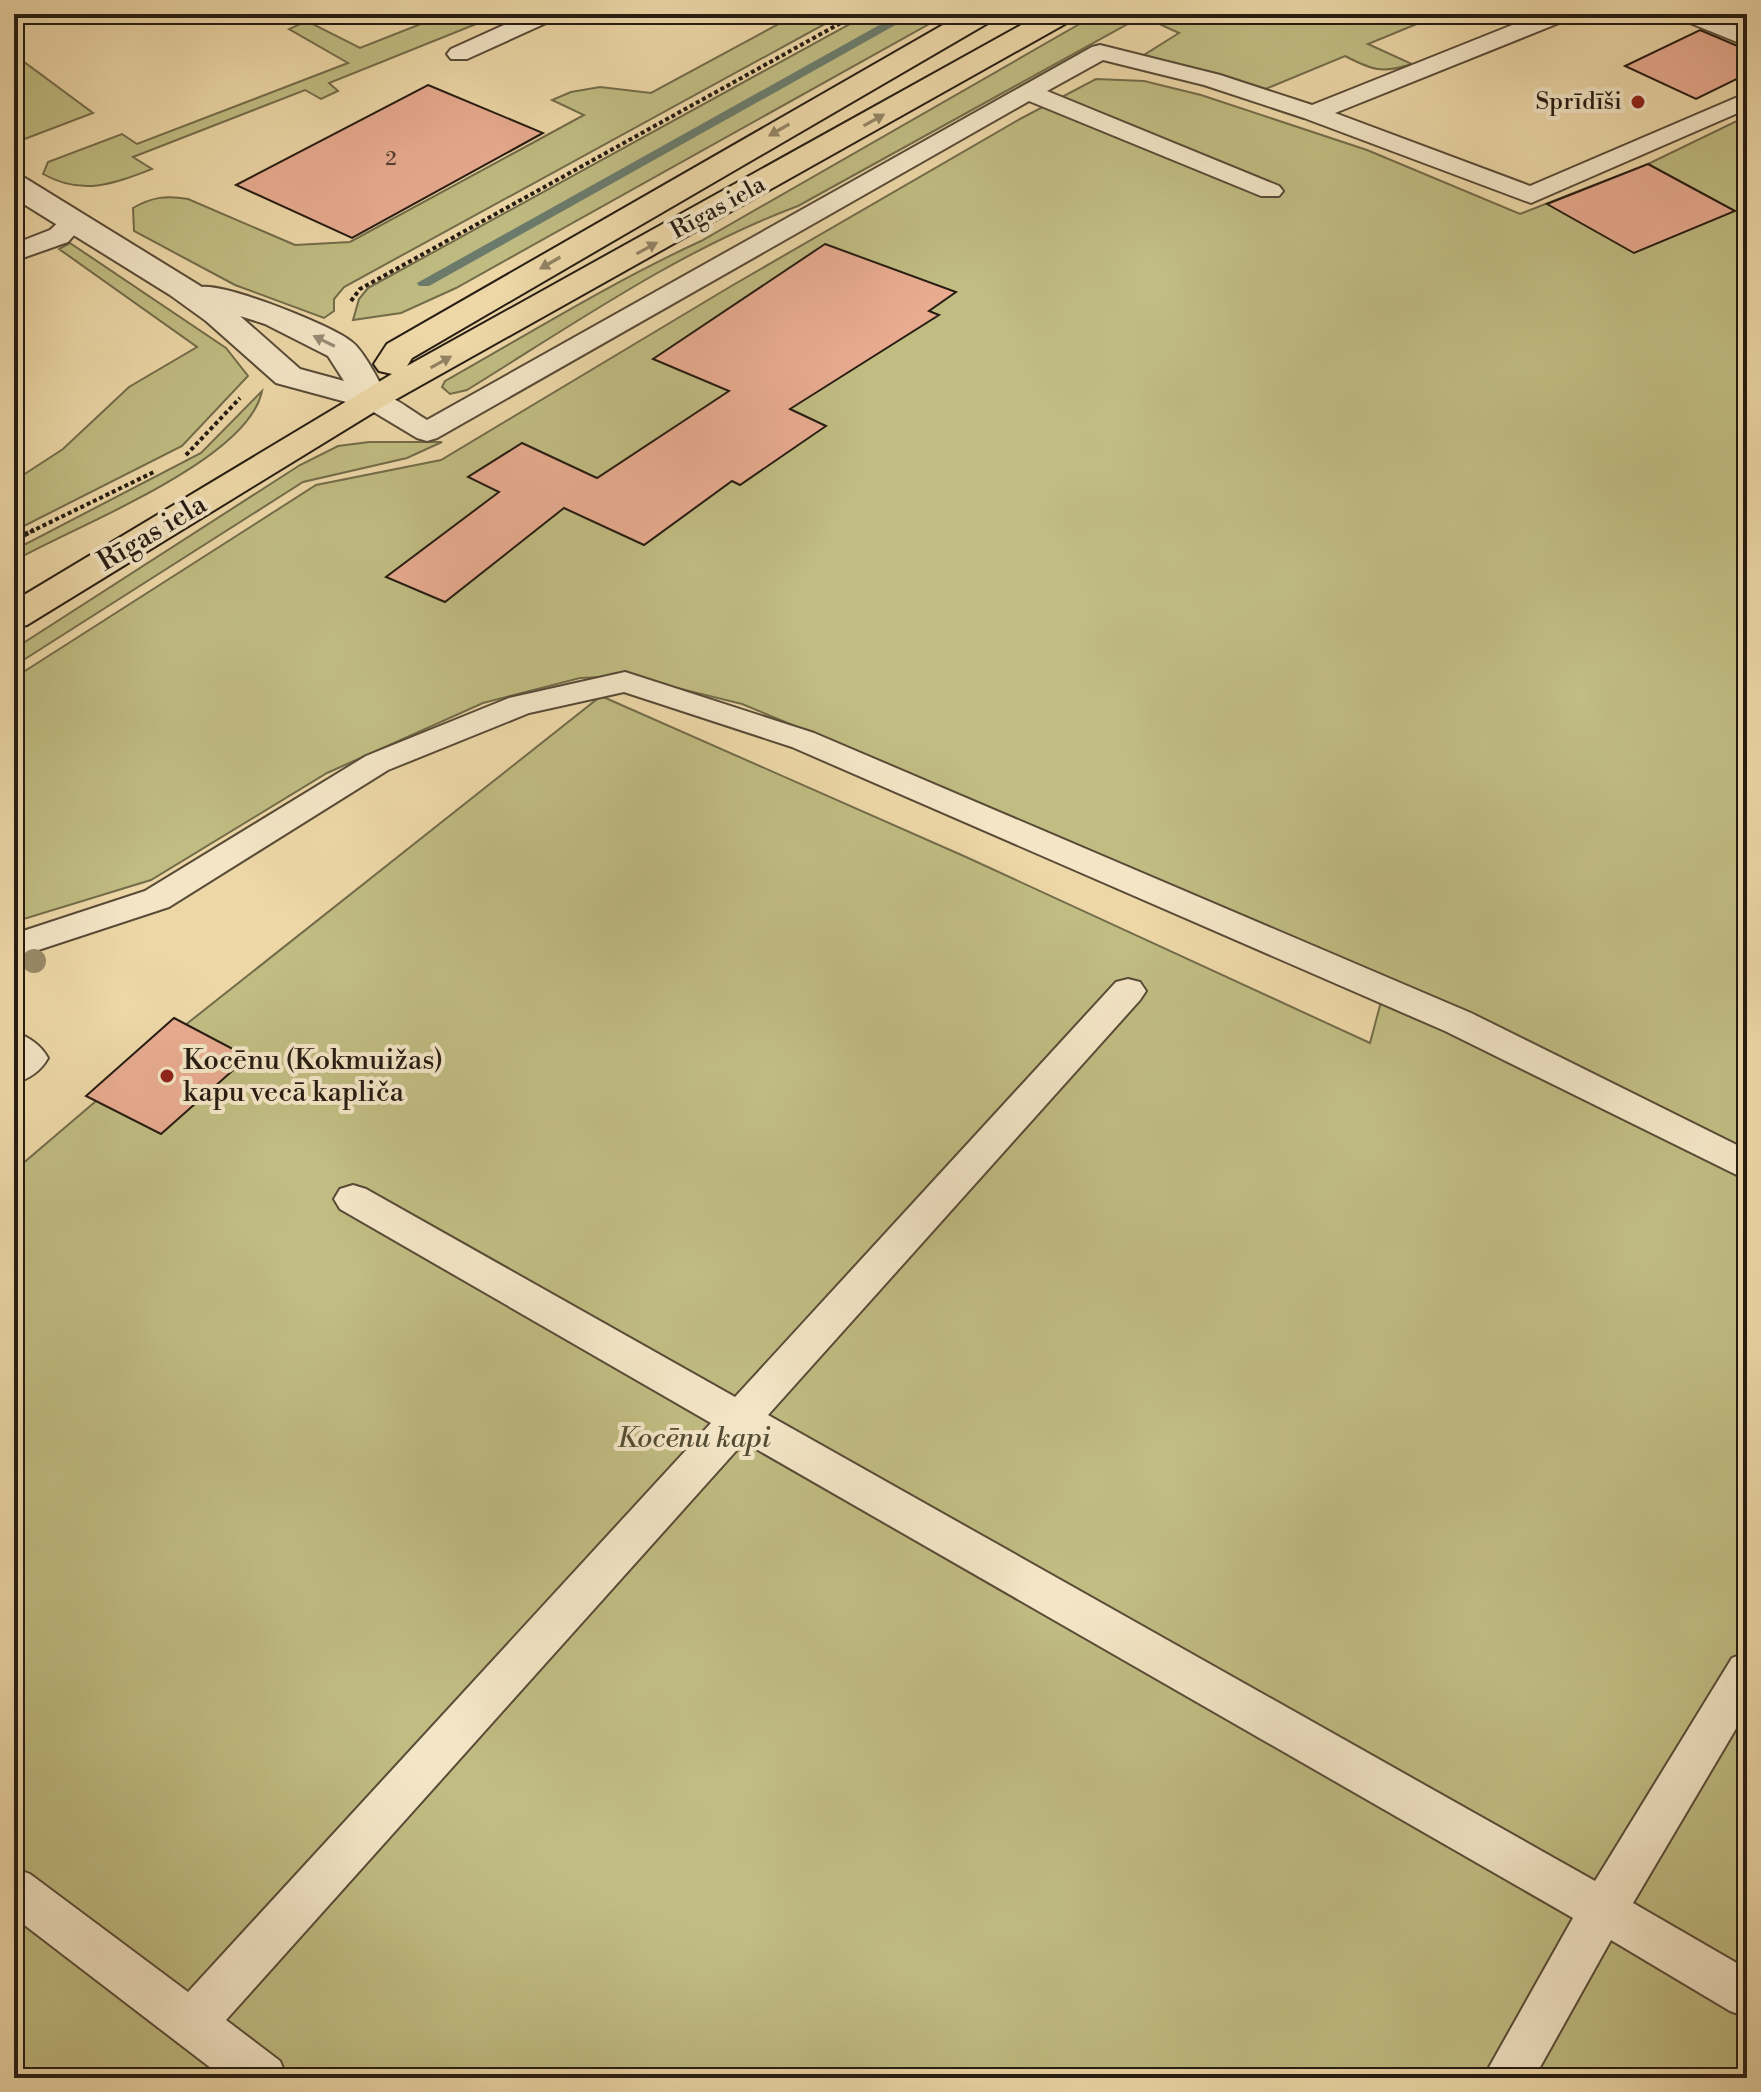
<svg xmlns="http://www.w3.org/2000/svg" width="1761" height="2092" font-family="'Libre Bodoni',serif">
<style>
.green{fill:#c0bc82;stroke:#736c4a;stroke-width:2}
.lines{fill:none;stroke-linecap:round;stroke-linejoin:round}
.stream{fill:#6b7b6c;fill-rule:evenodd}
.building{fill:#e8ab90;stroke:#261c12;stroke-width:2}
.service-casing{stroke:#584b37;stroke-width:4}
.tertiary-casing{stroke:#584b37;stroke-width:4}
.primary-casing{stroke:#261c12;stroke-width:4}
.path-far1{stroke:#261c12;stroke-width:4;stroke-dasharray:4 3;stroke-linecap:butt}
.path{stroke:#261c12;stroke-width:5;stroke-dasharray:6 4;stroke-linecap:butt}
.service{fill:#f3e5c6;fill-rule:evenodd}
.tertiary{fill:#f3e5c6;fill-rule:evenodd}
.primary{fill:#edd7a7;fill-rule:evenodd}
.tree{fill:#998b68}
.oneway{fill:#938364}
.oneway2{fill:#978b75}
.poi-dot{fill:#8f2418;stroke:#f3e5c6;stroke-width:3}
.labels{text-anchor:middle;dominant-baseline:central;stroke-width:8;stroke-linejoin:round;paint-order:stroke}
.far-number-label{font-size:20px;fill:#564032}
.far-poi-label{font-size:24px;fill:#261c12;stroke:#f3e5c6;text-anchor:end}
.far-street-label{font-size:24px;fill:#261c12;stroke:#f3e5c6}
.street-label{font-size:28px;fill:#261c12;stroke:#f3e5c6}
.poi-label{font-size:28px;fill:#261c12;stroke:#f3e5c6;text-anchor:start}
.park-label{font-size:28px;font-style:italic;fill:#544c34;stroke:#f3e5c6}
</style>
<rect width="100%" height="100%" fill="#edd7a7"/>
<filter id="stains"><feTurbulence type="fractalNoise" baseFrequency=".0025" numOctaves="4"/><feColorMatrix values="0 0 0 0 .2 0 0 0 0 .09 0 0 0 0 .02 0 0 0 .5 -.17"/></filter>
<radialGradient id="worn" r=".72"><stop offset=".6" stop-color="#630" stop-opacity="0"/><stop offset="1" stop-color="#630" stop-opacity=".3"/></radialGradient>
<g class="green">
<path d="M446,14H501L329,83L338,91L321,99L305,90L133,157L152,169C113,184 82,196 43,174L48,162L122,134L137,144L348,63L289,29L307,21L360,48Z"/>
<path d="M797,14H843L344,287L334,299V311L324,318L235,285L134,231L133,208C152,197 167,195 188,199L295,245L350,242L584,115L552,100L571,92L600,87L651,93Z"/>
<polygon points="868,14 947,14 456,288 401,313 353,320 359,299 368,288"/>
<path d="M1097,14H1441L1368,44L1412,64C1382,74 1372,70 1345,56L1263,90L1144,55L1179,33L1142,16L798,206C680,250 574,324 467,390L450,394L442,387L445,381C530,333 612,282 701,241Z"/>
<polygon points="14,57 20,59 93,113 14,143"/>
<polygon points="1096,79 1144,81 1201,95 1367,150 1520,214 1648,164 1747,116 1747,2078 14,2078 14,1171 184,1026 601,696 966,857 1370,1043 1387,979 1044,830 742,704 628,676 580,678 483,703 327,773 151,880 14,922 14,678 316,485 441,460 733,285 1020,119"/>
<polygon points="70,243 226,348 248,376 182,446 14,531 14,481 63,449 129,387 197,347 59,249"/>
<path d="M262,391C248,461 75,526 14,561V550L201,453Z"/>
<polygon points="369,442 442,442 407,458 303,482 14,666 14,649 300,465 338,446"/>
</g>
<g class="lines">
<polygon class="stream" points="899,14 915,14 429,286 419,286 417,283"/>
</g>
<g class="building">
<polygon points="1700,30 1747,50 1747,74 1696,99 1625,66"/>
<polygon points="428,85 543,133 352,238 236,185"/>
<polygon points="1648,164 1735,211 1634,253 1547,204"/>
<polygon points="825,244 956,292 929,311 939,315 790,409 826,426 740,485 732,481 644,545 564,508 445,602 386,577 499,492 468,477 522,443 597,478 729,391 653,359"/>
<polygon points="174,1018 248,1057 161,1134 86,1096"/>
</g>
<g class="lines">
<g class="service-casing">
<g id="service">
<polygon points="528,14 559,14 555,19 467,59 451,59 447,54 451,49"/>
<path d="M1540,14H1573L1569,19L1335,113L1530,186L1747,93V109L1531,203L1304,118L1204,85L1103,60L1047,91L1279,186L1283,191L1279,196H1261L1029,101L437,438L427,441L417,438L362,405L358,399L362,393C385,387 408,409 427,420L1092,47L1100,45L1220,75L1312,105Z"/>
<polygon points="1676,14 1708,14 1747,30 1747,46 1680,19"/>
<polygon points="72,215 81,218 85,223 68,242 14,261 14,244 50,230 63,218"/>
<polygon points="625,672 814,733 1471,1013 1747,1150 1747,1180 1445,1031 792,747 624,692 529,713 388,770 169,907 14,958 14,934 145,891 366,756 509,698"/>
<polygon points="1128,979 1140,982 1146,991 1140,1000 768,1415 1595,1881 1732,1658 1747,1652 1747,1710 1633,1903 1747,1969 1747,2017 1730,2011 1611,1940 1534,2078 1483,2078 1573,1918 744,1442 226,2020 280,2061 287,2078 224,2078 14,1917 14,1868 30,1874 188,1992 711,1423 340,1209 334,1199 340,1189 353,1185 366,1189 735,1397 1116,982"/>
<path d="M14,1032C29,1037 40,1044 48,1058C40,1072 29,1079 14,1083Z"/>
</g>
</g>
<g class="tertiary-casing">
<path id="tertiary" d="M14,176L25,178L202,287C227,284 332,325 352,342C365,352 380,384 389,399L384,406L372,409L276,383L206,321L170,295L14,198ZM240,316L265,324L328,356L344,381L300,369Z"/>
</g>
<g class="primary-casing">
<polygon id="primary" points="962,14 997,14 993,20 412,358 407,366 1041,14 1076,14 1072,20 384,406 27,625 14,628 14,601 392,374 379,371 374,364 387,344"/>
</g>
<g class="path-far1">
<polyline points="351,301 360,289 857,14"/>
<polyline points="186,455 240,398"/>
<polyline points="30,532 156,471"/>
</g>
<polyline class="path" points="14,540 34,530"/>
<use href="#service" class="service"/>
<use href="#tertiary" class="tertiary"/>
<use href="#primary" class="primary"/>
</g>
<circle class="tree" cx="34" cy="961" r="12"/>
<defs><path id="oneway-solid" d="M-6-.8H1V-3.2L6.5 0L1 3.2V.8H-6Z" transform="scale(2)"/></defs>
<g class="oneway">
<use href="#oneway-solid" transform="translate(874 120) rotate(-29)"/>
<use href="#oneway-solid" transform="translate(779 130) rotate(150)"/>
<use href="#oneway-solid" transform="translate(647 248) rotate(-29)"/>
<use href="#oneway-solid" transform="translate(550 263) rotate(150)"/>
<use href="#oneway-solid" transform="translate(441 362) rotate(-29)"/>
</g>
<use class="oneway2" href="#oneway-solid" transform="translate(324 341) rotate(-154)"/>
<g class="poi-dot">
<circle cx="1638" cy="102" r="8"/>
<circle cx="167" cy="1076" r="8"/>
</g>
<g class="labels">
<g class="far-number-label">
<text x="391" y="159">2</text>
</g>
<g class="far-poi-label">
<text x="1622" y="102">Sprīdīši</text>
</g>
<g class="far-street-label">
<text transform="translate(718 208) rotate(-29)">Rīgas iela</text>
</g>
<g class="street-label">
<text transform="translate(152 533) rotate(-31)">Rīgas iela</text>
</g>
<g class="poi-label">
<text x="183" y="1060">Kocēnu (Kokmuižas)<tspan x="183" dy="32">kapu vecā kapliča</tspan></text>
</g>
<g class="park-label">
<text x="694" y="1438">Kocēnu kapi</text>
</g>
</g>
<rect width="1761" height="2092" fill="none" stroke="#edd7a7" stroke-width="48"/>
<rect x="16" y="16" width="1729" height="2060" fill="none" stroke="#261c12" stroke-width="4"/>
<rect x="24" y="24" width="1713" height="2044" fill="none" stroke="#261c12" stroke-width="2"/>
<rect width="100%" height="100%" filter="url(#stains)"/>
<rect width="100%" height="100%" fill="url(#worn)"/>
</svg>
